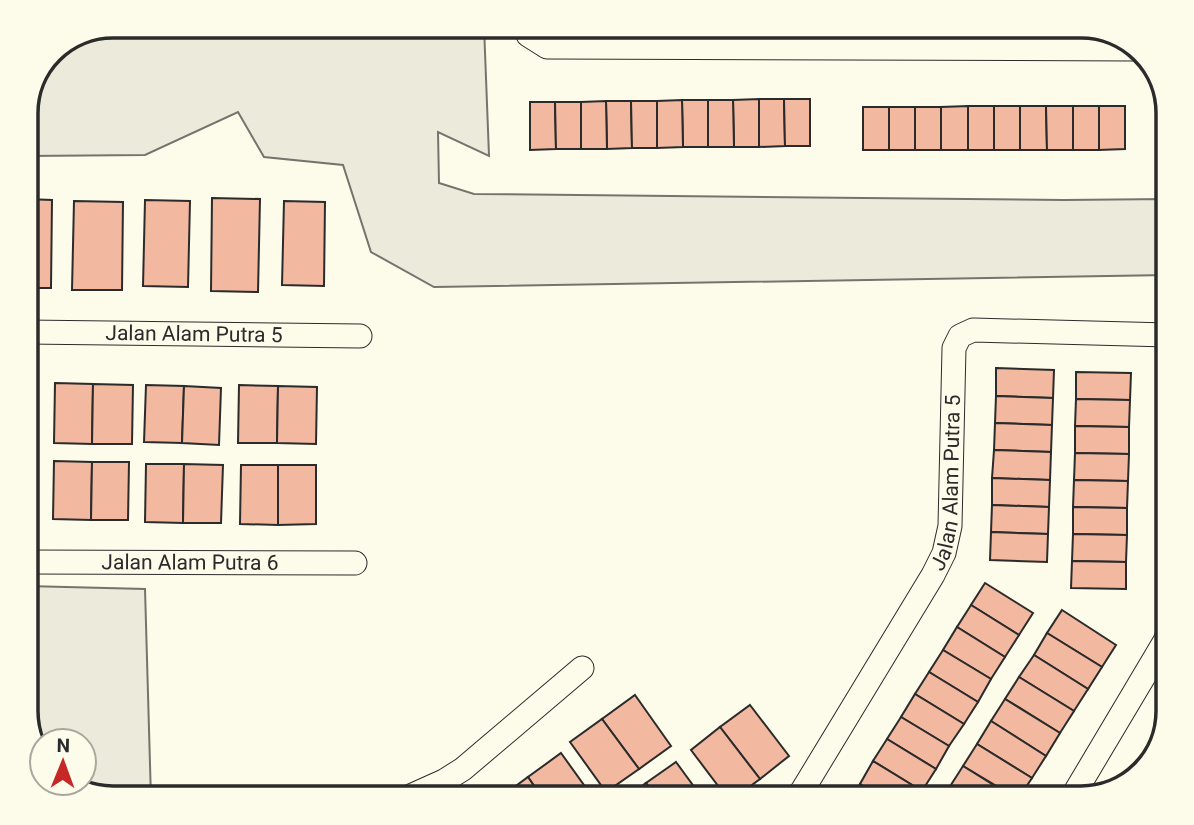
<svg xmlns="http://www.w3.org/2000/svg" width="1194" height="825" font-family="Roboto,sans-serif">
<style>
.green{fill:#ecebdb;stroke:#74746e;stroke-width:2}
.building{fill:#f2b8a0;stroke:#2b2b2b;stroke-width:2}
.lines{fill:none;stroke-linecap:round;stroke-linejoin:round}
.minor-casing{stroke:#2b2b2b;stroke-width:25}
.minor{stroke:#fdfbea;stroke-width:23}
.labels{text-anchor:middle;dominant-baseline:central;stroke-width:5;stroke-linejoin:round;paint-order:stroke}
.street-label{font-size:21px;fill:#2b2b2b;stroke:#fdfbea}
.rim{fill:none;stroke:#2b2b2b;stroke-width:3.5}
</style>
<rect width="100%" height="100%" fill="#fdfbea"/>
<g class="green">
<polygon points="113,26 484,26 489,156 438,132 439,183 474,194 1064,200 1168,199 1168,275 434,287 371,252 343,165 264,157 238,112 145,155 26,156 26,108 52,51"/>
<polygon points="26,586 145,589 151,799 113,799 65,784 84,783 84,741 42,741 42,759 38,755 26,717"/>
</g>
<g class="building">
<polygon points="759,99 784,99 785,146 759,147"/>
<polygon points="759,99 759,147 734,147 733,100"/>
<polygon points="784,99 810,99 810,146 785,146"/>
<polygon points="682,100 708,100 708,147 683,147"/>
<polygon points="682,100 683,147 657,148 657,101"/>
<polygon points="708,100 733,100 734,147 708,147"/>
<polygon points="606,101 631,101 632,148 607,149"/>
<polygon points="606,101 607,149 581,149 581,102"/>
<polygon points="631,101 657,101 657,148 632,148"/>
<polygon points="530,102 555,102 556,149 530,150"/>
<polygon points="555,102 581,102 581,149 556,149"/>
<rect x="968" y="106" width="26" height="44"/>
<polygon points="968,106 968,150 941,150 941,107"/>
<rect x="994" y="106" width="26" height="44"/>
<polygon points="1020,106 1046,106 1047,150 1020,150"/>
<polygon points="1046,106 1073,106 1073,150 1047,150"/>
<rect x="1073" y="106" width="26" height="44"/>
<polygon points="1099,106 1125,106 1125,149 1099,150"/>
<rect x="863" y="107" width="26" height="43"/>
<rect x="889" y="107" width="26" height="43"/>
<rect x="915" y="107" width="26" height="43"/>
<polygon points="212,198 260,199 258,292 211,291"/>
<polygon points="26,199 52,200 51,288 26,288"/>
<polygon points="145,200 190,201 188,287 143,286"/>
<polygon points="74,201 123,202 122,290 72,290"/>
<polygon points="284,201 325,202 324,286 282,285"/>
<polygon points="996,368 1054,370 1053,398 996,396"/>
<polygon points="1076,372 1131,373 1130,400 1076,399"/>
<polygon points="55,383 93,384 92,444 54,443"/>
<polygon points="26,384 34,384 32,446 26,446"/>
<polygon points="93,384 133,385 132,444 92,444"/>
<polygon points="146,385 184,386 182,443 144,442"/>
<polygon points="239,385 278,386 277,443 238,443"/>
<polygon points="184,386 221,388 219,445 182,443"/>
<polygon points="278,386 317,387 316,444 277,443"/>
<polygon points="996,396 1053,398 1052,425 995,423"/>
<polygon points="1076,399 1130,400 1129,427 1075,426"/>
<polygon points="995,423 1052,425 1051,452 994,450"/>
<polygon points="1075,426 1129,427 1129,454 1075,453"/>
<polygon points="994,450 1051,452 1050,480 992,478"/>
<polygon points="1075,453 1129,454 1128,481 1074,480"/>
<polygon points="26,460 36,461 35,522 26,522"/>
<polygon points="54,461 92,462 91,520 53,519"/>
<polygon points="92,462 129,462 128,520 91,520"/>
<polygon points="146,464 184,464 183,523 145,522"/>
<polygon points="184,464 223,465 221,523 183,523"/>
<polygon points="241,465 278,465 278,525 240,524"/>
<polygon points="278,465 316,465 316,524 278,525"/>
<polygon points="992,478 1050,480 1049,507 992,505"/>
<polygon points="1074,480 1128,481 1127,508 1073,507"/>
<polygon points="992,505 1049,507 1048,534 991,532"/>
<polygon points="1073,507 1127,508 1127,535 1073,534"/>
<polygon points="991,532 1048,534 1047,562 990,560"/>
<polygon points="1073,534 1127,535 1126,562 1072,561"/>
<polygon points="1072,561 1126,562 1126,589 1071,588"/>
<polygon points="985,583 1033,613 1019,635 971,605"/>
<polygon points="971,605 1019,635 1005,657 957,627"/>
<polygon points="1062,610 1116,645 1102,667 1047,633"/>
<polygon points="957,627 1005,657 991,679 943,650"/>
<polygon points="1047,633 1102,667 1088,689 1034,655"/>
<polygon points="943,650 991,679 978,702 929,672"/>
<polygon points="1034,655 1088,689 1074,711 1019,677"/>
<polygon points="929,672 978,702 964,724 915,694"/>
<polygon points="1019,677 1074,711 1060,733 1005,699"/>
<polygon points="915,694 964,724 949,746 901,717"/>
<polygon points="635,695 671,746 639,769 602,719"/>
<polygon points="1005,699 1060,733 1046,756 991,721"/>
<polygon points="750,705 789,756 760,779 720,727"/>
<polygon points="901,717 949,746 936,769 887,739"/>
<polygon points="602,719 639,769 606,792 570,742"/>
<polygon points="991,721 1046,756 1032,778 977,744"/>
<polygon points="720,727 760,779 733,799 728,799 691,750"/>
<polygon points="887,739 936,769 922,791 873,761"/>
<polygon points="977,744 1032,778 1018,799 963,766"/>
<polygon points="561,753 594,799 543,799 528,777"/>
<polygon points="873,761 922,791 917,799 884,799 860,784"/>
<polygon points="676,762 703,799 658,799 646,783"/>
<polygon points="963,766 1016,799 966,799 949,788"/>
<polygon points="528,777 543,799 498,799"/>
<polygon points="646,783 658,799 625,799"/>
<polygon points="860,784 884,799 850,799"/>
<polygon points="949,788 966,799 942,799"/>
</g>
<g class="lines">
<g class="minor-casing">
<g id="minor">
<polyline points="525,26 528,35 547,47 1136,49"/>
<path id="s1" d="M26,332L360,336"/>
<path id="s2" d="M26,562L355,563"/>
<polyline points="404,799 444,781 463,769 582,668"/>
<path id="s3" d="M794,799L802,791L933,575L944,553L950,526L954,348L960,336L973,330L1168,335"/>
<polyline points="1071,799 1165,641 1168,633"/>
</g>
</g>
<use href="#minor" class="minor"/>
</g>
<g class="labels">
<g class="street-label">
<text stroke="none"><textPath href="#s1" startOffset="168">Jalan Alam Putra 5</textPath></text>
<text stroke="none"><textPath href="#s3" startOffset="359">Jalan Alam Putra 5</textPath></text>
<text stroke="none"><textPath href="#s2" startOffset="164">Jalan Alam Putra 6</textPath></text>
</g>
</g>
<path d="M0 0H1194V825H0ZM113 38H1081A75 75 0 0 1 1156 113V711A75 75 0 0 1 1081 786H113A75 75 0 0 1 38 711V113A75 75 0 0 1 113 38Z" fill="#fdfbea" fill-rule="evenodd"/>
<path class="rim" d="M113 38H1081A75 75 0 0 1 1156 113V711A75 75 0 0 1 1081 786H113A75 75 0 0 1 38 711V113A75 75 0 0 1 113 38Z"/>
<g transform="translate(63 762) rotate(1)"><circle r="33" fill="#fdfbea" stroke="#a9a89e" stroke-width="2"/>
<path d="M0-5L12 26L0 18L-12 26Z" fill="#c62828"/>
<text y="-10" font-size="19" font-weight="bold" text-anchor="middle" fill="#2b2b2b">N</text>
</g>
</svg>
